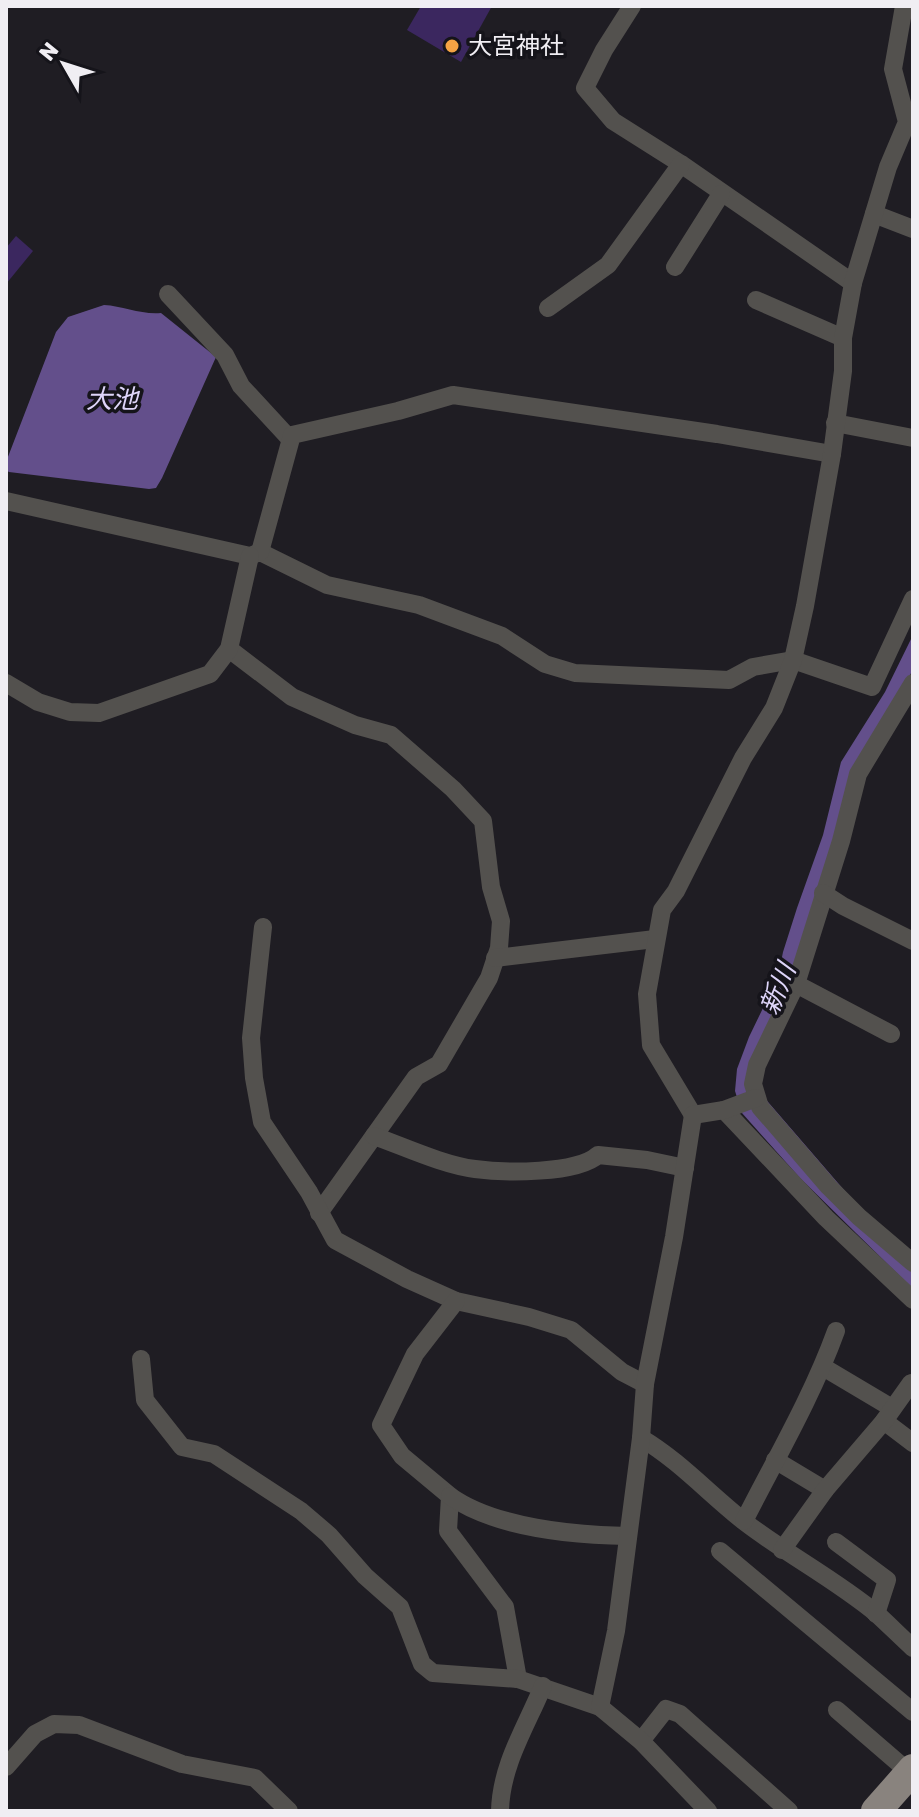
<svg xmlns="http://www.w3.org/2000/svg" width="919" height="1817" font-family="Rubik,'Noto Sans JP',sans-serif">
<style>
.water{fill:#634f8b}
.building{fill:#3b275f}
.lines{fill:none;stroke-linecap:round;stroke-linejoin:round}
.minor{stroke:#53514e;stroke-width:18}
.primary{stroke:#89837e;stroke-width:30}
.poi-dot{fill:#f4a344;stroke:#15141a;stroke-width:3}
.labels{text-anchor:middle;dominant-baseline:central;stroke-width:7;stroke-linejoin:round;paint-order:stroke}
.poi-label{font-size:24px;fill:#f0eef3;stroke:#15141a;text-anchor:start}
.water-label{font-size:26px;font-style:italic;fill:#ded5f9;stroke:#15141a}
</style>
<rect width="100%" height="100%" fill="#1f1d23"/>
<g class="water">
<path d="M104,305C123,306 142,315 161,313L216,357L162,478L156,488L149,489L9,472L6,470V462L56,332L68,317Z"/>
<polygon points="913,635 913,670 896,698 749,1080 913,1270 913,1289 800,1178 742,1113 735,1091 737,1069 749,1037 778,977 783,952 797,908 823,835 841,762 885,692"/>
</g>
<g class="building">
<polygon points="421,6 492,6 461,62 407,30"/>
<polygon points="16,236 33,251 6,284 6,248"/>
</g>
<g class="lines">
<g class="minor">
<polyline points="632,6 604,50 585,88 613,121 681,164 853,283"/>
<polyline points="874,214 913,229"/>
<polyline points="675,267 721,194"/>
<polyline points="168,294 225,355 241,386 290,439"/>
<polyline points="756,300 843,338"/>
<polyline points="548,308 608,265 681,164"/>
<polyline points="835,423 913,438"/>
<polyline points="6,501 250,556 260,552 327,585 419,605 502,636 545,664 575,673 729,680 753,667 793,660 872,687 913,599"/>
<polyline points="260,552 292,435 398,411 453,395 717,434 832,454"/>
<polyline points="229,649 292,697 355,725 391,735 453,789 483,821 491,887 501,921 499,948 489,978 439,1064 416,1077 319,1213"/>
<polyline points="6,683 38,702 70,712 99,713 210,674 229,649 250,556"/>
<polyline points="913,683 858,774 841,841 796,984 757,1065 753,1084 760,1107 829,1187 859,1217 913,1263"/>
<polyline points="823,893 843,906 913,941"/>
<polyline points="263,927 251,1038 254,1078 262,1122 309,1192 335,1240 407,1279 456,1301 529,1317 571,1330 622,1372 645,1384"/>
<polyline points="495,958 655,939"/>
<polyline points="796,984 891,1034"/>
<polyline points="724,1110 826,1218 913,1300"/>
<polyline points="693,1115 651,1045 647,994 662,910 676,891 743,758 774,708 793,660 805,606 832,454 843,371 843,338 853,283 888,167 907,122 893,69 904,6"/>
<path d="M374,1136C405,1147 443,1165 475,1169C504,1173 577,1174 598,1155L647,1160L685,1168"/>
<polyline points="456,1301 415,1354 381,1425 402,1456 450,1496 448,1531 505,1607 518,1679"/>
<polyline points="141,1359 145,1400 182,1447 214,1454 301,1511 329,1535 365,1576 400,1607 422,1664 433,1673 518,1679 600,1707"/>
<polyline points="823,1367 892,1408"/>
<polyline points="884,1421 913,1443"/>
<path d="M641,1438C680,1461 710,1495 746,1523C788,1555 836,1580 877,1614C889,1625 901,1637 913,1648"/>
<polyline points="775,1460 825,1490"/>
<path d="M450,1496C495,1528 575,1535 628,1536"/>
<path d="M744,1521C776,1458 812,1397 836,1331"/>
<polyline points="836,1542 887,1580 876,1614"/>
<polyline points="782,1550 825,1490 884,1421 911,1383"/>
<polyline points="720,1551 913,1712"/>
<polyline points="837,1710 910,1773"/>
<polyline points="641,1741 666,1709 680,1714 789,1811"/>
<polyline points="6,1767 35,1734 54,1724 79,1725 182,1764 255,1778 289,1811"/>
<path d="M500,1811C501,1765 526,1727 543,1686"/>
<polyline points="708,1811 641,1741 600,1707 616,1631 641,1438 645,1384 674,1237 693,1115 724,1110 756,1098"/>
</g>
<polyline class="primary" points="876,1811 913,1769"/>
</g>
<circle class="poi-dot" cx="452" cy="46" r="8"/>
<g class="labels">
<g class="poi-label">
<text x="468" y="46">大宮神社</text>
</g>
<g class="water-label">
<text x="112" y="399">大池</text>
<text transform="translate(778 989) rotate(-68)">新川</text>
</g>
</g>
<rect width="919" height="1817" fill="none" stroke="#f0eef3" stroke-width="16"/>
<g transform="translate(64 64) rotate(309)" stroke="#15141a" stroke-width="6" paint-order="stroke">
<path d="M0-6L14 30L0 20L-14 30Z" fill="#f0eef3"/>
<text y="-12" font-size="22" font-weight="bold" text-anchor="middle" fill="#f0eef3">N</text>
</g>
</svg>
